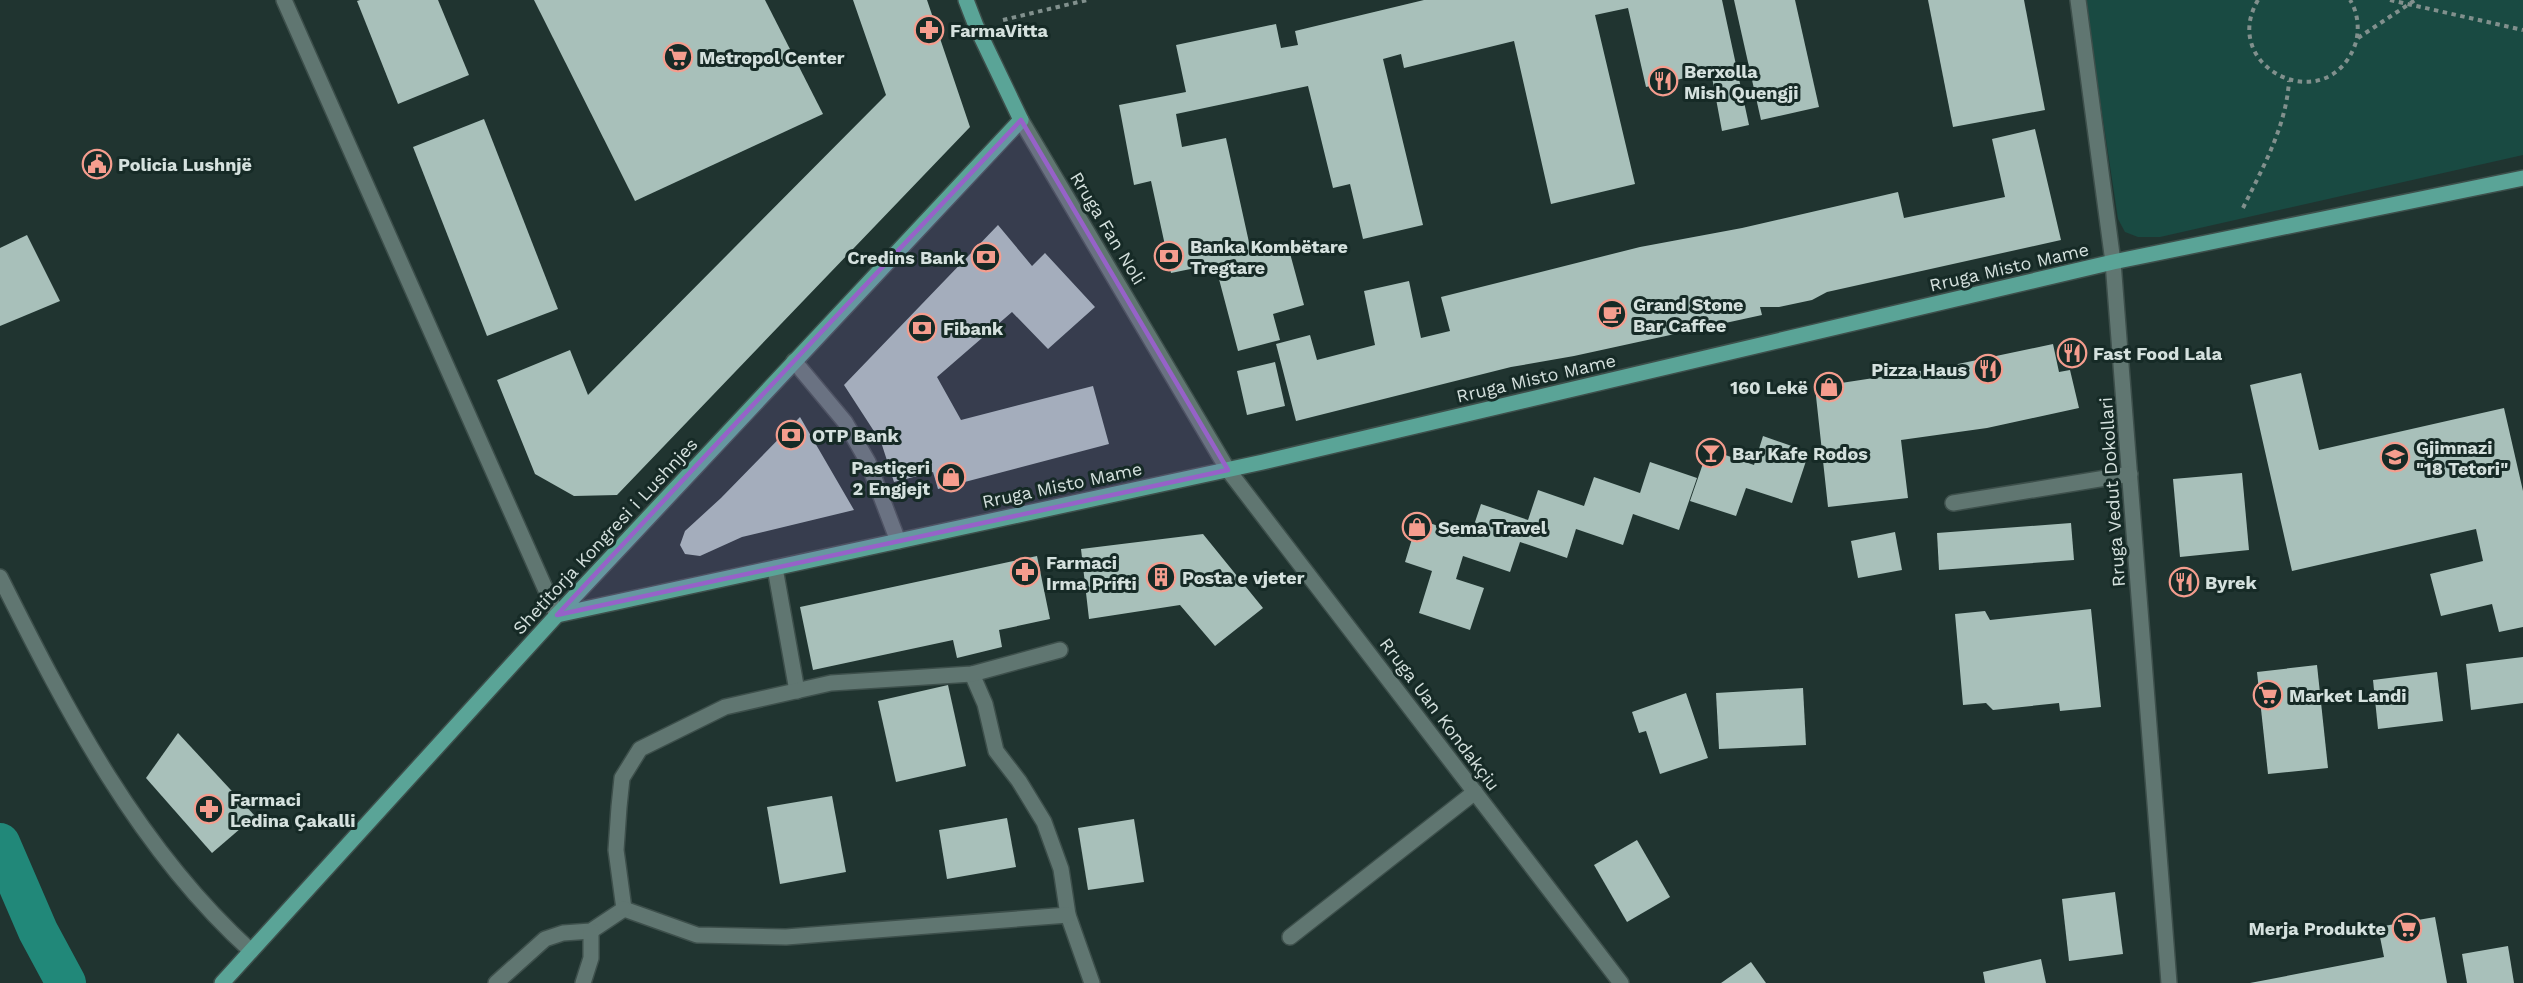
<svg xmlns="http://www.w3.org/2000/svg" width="2523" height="983" font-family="'Work Sans',sans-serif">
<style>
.green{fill:#194a42}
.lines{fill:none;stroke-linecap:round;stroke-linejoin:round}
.canal{stroke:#218879;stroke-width:40}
.building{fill:#a8c0ba}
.minor-casing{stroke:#3d4f4b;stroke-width:18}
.major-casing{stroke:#3d4f4b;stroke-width:18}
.path{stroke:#81908d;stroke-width:4;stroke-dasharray:4.5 4.5;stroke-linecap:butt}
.minor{stroke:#607671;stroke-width:15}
.major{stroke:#5aa497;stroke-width:15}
.marked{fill:#9662c8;fill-opacity:0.2;stroke:#9662c8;stroke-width:4.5;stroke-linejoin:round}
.labels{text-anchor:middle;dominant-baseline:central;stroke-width:6;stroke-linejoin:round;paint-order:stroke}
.poi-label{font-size:18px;font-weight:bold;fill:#d5e1de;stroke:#162a26;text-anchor:start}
.street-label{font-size:18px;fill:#d5e1de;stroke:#162a26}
</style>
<rect width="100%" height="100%" fill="#203430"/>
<polygon class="green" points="2085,0 2523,0 2523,155 2160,237 2138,237 2125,232 2118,219"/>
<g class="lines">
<polyline class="canal" points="0,843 38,931 66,983"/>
</g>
<g class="building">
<polygon points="360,0 438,0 469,75 398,104 357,1"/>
<polygon points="534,0 765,0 823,114 635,201"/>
<polygon points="853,0 927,0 970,127 617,495 574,496 535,474 497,380 570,350 588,395 886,95"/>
<polygon points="1424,0 1722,0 1749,125 1722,131 1711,72 1646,87 1628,8 1595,15 1635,184 1551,204 1514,41 1404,68 1401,54 1383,59 1423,225 1363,239 1350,184 1333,188 1308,86 1176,114 1182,147 1226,138 1252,256 1288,246 1304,305 1273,314 1280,340 1238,351 1215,264 1171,273 1151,181 1134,185 1119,105 1186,92 1176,45 1276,24 1281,48 1298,45 1295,31"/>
<polygon points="1734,0 1795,0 1819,107 1761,120"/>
<polygon points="1928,0 2024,0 2045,110 1953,127"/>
<polygon points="484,119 558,309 487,336 413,147"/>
<polygon points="2035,129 2061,240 1827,292 1812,300 1779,307 1760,307 1762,315 1574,356 1511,367 1296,421 1276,344 1310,335 1317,360 1375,345 1364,291 1409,281 1421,338 1450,331 1441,297 1640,247 1742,228 1898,192 1904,218 2005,197 1992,139"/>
<polygon points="998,225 1032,266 1045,253 1095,307 1048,349 1012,312 937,377 961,420 1093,386 1109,444 938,489 933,472 894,482 881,442 844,385"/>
<polygon points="27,235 60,301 0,326 0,248"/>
<polygon points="2053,344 2059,372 2070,370 2079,408 1987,428 1901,440 1908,498 1828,507 1815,387 1939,368"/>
<polygon points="1275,362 1285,406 1247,415 1237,371"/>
<polygon points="2301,373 2319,450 2504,408 2523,491 2523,627 2499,632 2492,604 2441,616 2430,574 2483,561 2476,529 2292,571 2250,385"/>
<polygon points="800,417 854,510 742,537 700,556 685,554 680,545 685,531 721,498"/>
<polygon points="1763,436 1809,452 1792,503 1746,488 1736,516 1690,501 1708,449 1754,465"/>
<polygon points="1650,462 1697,478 1679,530 1633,514 1623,545 1576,529 1567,558 1520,542 1510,572 1463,556 1456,579 1484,588 1470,630 1419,613 1432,571 1405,562 1418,519 1470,537 1481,504 1528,520 1538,490 1584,506 1594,477 1640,493"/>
<polygon points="2242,473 2249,550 2180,557 2173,479"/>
<polygon points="2071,523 2074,560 1939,570 1937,533"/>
<polygon points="1895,532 1902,570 1858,578 1851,541"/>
<polygon points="1203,534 1263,608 1215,646 1180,605 1089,619 1081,549"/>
<polygon points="1037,556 1050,619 999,630 1002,647 957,658 953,640 813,670 800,607"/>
<polygon points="2091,609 2101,707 2060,711 2059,703 1993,710 1986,703 1963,705 1955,614 1985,611 1990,620"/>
<polygon points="2523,657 2523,703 2471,710 2466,664"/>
<polygon points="2317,665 2328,768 2268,774 2257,672"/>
<polygon points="2437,672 2443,721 2378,729 2373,680"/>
<polygon points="948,685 966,766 896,782 878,701"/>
<polygon points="1803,688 1806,745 1719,749 1716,693"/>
<polygon points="1686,693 1708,758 1660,774 1646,731 1639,733 1632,712"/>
<polygon points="178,733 255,816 212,853 146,778"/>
<polygon points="832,796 846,872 780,884 767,807"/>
<polygon points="1007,818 1016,867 947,879 939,830"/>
<polygon points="1134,819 1144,882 1088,890 1078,828"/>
<polygon points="1637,840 1670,897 1627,922 1594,865"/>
<polygon points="2115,892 2123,954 2069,961 2062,899"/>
<polygon points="2435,917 2447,983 2250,983 2384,957 2378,927"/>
<polygon points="2508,946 2514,983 2467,983 2462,954"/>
<polygon points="2041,959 2046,983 1985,983 1983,972"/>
<polygon points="1751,962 1766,983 1721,983"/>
</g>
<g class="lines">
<g class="minor-casing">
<g id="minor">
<polyline points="284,0 557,615"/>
<polyline points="2078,0 2113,262 2169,983"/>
<polyline points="1021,120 1228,470 1621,983"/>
<polyline points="794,361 845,422 868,462 898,541"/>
<polyline points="1953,503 2130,474"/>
<polyline points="775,568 797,691"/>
<path d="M0,577C67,711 138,849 251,951"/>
<polyline points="972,674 985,704 996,751 1019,781 1044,822 1061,869 1068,915 1092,983"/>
<polyline points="624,909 616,850 619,807 622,778 640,749 725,707 831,683 972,674 1060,650"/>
<polyline points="624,909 697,935 786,937 1068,915"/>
<polyline points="1290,937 1475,792"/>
<polyline points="496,983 545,939 563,933 591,931 624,909"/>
<polyline points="583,983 591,958 591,931"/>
</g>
</g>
<g class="major-casing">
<g id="major">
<polyline points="557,615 1263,462 2113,262 2523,178"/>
<polyline points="222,983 557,615 1021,120 976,26 966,0"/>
</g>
</g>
<g class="path">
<path d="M2258,0C2218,68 2327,120 2355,45C2360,31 2358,12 2350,0"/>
<polyline points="2390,0 2523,30"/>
<polyline points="1003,20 1087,0"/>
<polyline points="2358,38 2415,0"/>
<path d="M2243,208C2263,167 2286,127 2289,81"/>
</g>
<use href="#minor" class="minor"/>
<use href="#major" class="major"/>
</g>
<path class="marked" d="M1021,120L1228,470L557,615L794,361Z"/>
<defs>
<g id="pharmacy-ring" transform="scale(1.5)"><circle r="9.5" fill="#162a26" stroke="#f59d8e" stroke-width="1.5"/><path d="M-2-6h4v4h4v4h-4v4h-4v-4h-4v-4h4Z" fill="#f59d8e"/></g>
<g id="supermarket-ring" transform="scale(1.5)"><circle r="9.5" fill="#162a26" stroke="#f59d8e" stroke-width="1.5"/><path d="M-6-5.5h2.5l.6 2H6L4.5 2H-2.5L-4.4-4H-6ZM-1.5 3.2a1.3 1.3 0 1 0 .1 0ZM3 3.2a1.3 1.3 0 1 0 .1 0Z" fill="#f59d8e"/></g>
<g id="restaurant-ring" transform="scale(1.5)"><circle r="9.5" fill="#162a26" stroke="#f59d8e" stroke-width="1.5"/><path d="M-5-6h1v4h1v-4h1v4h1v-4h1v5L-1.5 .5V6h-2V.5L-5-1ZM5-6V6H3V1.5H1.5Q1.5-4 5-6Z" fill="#f59d8e"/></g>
<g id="civic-ring" transform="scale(1.5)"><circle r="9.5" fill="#162a26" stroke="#f59d8e" stroke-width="1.5"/><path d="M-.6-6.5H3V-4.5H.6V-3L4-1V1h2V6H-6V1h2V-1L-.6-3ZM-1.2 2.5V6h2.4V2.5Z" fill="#f59d8e"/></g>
<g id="bank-ring" transform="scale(1.5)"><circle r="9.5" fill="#162a26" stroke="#f59d8e" stroke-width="1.5"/><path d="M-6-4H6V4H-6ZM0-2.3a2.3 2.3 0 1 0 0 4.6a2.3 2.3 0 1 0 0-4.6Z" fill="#f59d8e"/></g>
<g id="cafe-ring" transform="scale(1.5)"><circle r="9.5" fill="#162a26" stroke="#f59d8e" stroke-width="1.5"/><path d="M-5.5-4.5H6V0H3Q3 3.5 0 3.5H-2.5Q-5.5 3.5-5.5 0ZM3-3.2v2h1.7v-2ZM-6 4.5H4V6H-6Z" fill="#f59d8e"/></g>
<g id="shop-ring" transform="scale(1.5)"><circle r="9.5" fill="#162a26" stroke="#f59d8e" stroke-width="1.5"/><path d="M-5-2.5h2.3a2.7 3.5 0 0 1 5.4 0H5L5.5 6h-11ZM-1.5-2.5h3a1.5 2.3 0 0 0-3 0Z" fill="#f59d8e"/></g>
<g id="bar-ring" transform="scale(1.5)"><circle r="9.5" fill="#162a26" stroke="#f59d8e" stroke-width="1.5"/><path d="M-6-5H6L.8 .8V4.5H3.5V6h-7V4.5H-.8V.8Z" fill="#f59d8e"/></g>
<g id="school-ring" transform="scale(1.5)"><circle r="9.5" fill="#162a26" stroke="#f59d8e" stroke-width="1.5"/><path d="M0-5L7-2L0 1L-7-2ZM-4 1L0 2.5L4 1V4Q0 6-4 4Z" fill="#f59d8e"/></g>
<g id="building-ring" transform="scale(1.5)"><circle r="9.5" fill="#162a26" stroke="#f59d8e" stroke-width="1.5"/><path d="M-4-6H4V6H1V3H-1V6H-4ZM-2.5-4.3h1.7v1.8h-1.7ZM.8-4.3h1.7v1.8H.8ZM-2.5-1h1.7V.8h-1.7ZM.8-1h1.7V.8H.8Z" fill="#f59d8e"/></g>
</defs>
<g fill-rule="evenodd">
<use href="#pharmacy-ring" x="929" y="30"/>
<use href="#supermarket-ring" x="678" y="57"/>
<use href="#restaurant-ring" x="1663" y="81"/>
<use href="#civic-ring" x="97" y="164"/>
<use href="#bank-ring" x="1169" y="256"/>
<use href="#bank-ring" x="986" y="257"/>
<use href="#cafe-ring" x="1612" y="314"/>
<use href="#bank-ring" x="922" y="328"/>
<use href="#restaurant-ring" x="2072" y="353"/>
<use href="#restaurant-ring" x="1988" y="369"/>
<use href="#shop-ring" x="1829" y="387"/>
<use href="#bank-ring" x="791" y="435"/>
<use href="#bar-ring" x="1711" y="453"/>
<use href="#school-ring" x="2395" y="457"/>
<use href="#shop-ring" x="951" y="477"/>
<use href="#shop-ring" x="1417" y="527"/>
<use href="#pharmacy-ring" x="1025" y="572"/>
<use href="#building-ring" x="1161" y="577"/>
<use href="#restaurant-ring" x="2184" y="582"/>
<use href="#supermarket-ring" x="2268" y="695"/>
<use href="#pharmacy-ring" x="209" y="809"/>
<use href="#supermarket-ring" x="2407" y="928"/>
</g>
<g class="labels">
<g class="poi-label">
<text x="950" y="30">FarmaVitta</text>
<text x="699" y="57">Metropol Center</text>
<text x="1684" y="71">Berxolla<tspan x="1684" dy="21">Mish Quengji</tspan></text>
<text x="118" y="164">Policia Lushnjë</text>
<text x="1190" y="246">Banka Kombëtare<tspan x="1190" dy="21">Tregtare</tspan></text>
<text x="965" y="257" text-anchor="end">Credins Bank</text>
<text x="1633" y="304">Grand Stone<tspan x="1633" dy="21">Bar Caffee</tspan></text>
<text x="943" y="328">Fibank</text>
<text x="2093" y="353">Fast Food Lala</text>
<text x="1967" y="369" text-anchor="end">Pizza Haus</text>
<text x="1808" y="387" text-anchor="end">160 Lekë</text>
<text x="812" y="435">OTP Bank</text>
<text x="2416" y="447">Gjimnazi<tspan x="2416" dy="21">"18 Tetori"</tspan></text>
<text x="1732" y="453">Bar Kafe Rodos</text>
<text x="930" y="467" text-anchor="end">Pastiçeri<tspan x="930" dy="21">2 Engjejt</tspan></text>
<text x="1438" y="527">Sema Travel</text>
<text x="1046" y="562">Farmaci<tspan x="1046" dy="21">Irma Prifti</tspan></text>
<text x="1182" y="577">Posta e vjeter</text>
<text x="2205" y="582">Byrek</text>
<text x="2289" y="695">Market Landi</text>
<text x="230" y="799">Farmaci<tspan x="230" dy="21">Ledina Çakalli</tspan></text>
<text x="2386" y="928" text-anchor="end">Merja Produkte</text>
</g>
<g class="street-label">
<text transform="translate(1108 228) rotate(59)">Rruga Fan Noli</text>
<text transform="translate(2009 267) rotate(-13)">Rruga Misto Mame</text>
<text transform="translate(1536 378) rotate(-13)">Rruga Misto Mame</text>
<text transform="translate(1062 485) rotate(-12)">Rruga Misto Mame</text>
<text transform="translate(2112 492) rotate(-94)">Rruga Vedut Dokollari</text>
<text transform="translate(605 536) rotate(-47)">Shetitorja Kongresi i Lushnjes</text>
<text transform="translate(1440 714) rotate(53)">Rruga Uan Kondakçiu</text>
</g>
</g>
</svg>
